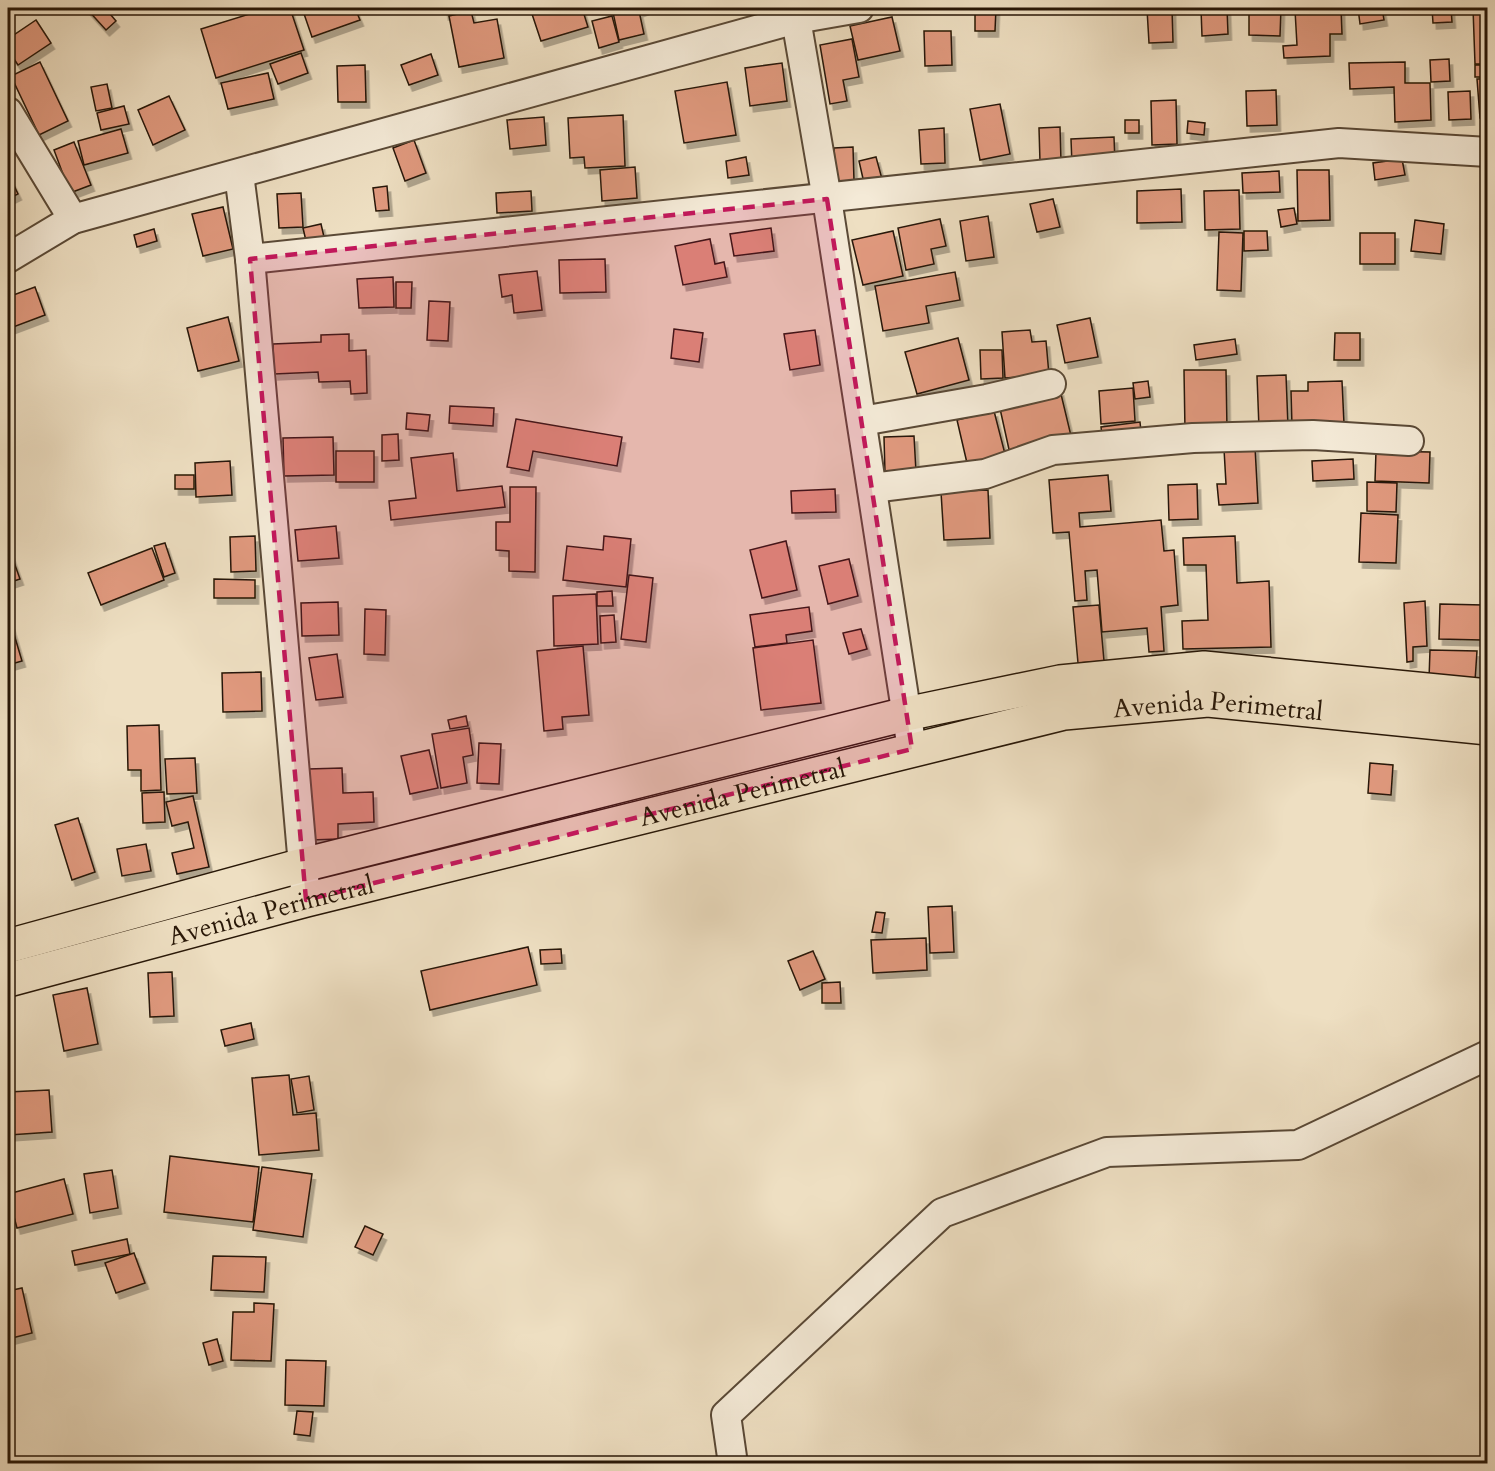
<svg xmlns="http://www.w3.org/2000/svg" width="1495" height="1471" font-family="Cardo,serif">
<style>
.building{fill:#e0997e;stroke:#281707;stroke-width:1.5;filter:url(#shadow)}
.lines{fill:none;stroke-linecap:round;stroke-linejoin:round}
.minor-casing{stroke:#5a4936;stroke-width:32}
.major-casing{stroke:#281707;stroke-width:36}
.minor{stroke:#f4ead7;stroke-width:28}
.major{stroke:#eedfc2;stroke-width:33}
.marked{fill:#c2185b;fill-opacity:0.2;stroke:#c2185b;stroke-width:4.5;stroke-dasharray:12 8;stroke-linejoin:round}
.labels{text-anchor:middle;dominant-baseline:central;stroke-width:5;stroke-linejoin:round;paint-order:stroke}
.street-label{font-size:26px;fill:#281707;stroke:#f4ead7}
</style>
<defs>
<filter id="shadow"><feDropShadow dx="3.5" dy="6" stdDeviation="0" flood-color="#0004"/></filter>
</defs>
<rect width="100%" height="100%" fill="#eedfc2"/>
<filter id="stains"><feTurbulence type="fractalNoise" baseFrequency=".00333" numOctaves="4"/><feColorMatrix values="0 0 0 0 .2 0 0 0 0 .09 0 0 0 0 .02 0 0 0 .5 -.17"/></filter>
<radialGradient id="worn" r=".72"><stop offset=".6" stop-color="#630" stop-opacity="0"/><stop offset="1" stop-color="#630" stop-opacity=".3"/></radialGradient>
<g class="building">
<polygon points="86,8 105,8 116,21 106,30"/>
<polygon points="269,8 290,8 304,50 216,78 201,29"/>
<polygon points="302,8 355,8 360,20 312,37"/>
<polygon points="444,8 463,8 464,9 445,14"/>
<polygon points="530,8 582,8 588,27 541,41"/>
<polygon points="612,8 647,8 639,11 644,34 619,40"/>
<polygon points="975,8 996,8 995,31 975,31"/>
<polygon points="1227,8 1228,34 1202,36 1201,9"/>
<polygon points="1249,8 1281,8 1280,36 1249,35"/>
<polygon points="1341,8 1342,34 1330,34 1330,56 1284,58 1283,46 1297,45 1295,10"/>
<polygon points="1358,8 1382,8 1384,20 1360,24"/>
<polygon points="1432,8 1451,8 1452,22 1433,23"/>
<polygon points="1473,8 1488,8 1488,64 1475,64"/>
<polygon points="1147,9 1172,9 1173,42 1149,43"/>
<polygon points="471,11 474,23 497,19 504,58 459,67 449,16"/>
<polygon points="612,16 619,42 599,48 592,21"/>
<polygon points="892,17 900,51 858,60 850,26"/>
<polygon points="36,20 51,43 18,65 8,50 8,39"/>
<polygon points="924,31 951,31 952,65 925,66"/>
<polygon points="852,39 859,77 843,80 847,101 830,104 820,45"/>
<polygon points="301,53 308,73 278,84 270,64"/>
<polygon points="431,54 438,75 409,85 401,65"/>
<polygon points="1449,59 1450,81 1431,82 1430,60"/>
<polygon points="40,62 68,121 39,135 11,76"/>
<polygon points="1405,62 1405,83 1430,83 1431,120 1395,122 1394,87 1350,89 1349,63"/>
<polygon points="782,63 787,101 750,106 745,68"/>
<polygon points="365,65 366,102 338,102 337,66"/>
<rect x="1475" y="65" width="13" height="12"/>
<polygon points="268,73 274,99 228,109 221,83"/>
<polygon points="1477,79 1488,79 1488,117 1480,118"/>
<polygon points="727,82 736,135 684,143 675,91"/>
<polygon points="107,84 112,108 96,111 91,87"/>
<polygon points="1276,90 1277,125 1247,126 1246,91"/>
<polygon points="1470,91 1471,119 1449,120 1448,92"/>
<polygon points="169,96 185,130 153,145 138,110"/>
<polygon points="1176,100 1177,144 1152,145 1151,101"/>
<polygon points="1000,104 1010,154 980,160 970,109"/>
<polygon points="124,106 129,124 101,130 97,113"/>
<polygon points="623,115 625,166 585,168 584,157 570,158 568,118"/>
<polygon points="544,117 546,145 510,149 507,120"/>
<rect x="1125" y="120" width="14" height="13"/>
<polygon points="1188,121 1205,123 1204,135 1187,133"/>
<polygon points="1060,127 1061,162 1040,162 1039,128"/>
<polygon points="944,128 945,163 921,164 919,130"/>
<polygon points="121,129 128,153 84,165 78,141"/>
<polygon points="1114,137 1115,163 1072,165 1071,139"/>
<polygon points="414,140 426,173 405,181 393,148"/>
<polygon points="74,142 91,185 70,193 54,150"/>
<polygon points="853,147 854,181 836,183 834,148"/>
<polygon points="746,157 749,175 728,178 726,161"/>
<polygon points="876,157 882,179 864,183 859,161"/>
<polygon points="1402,159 1405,175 1375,180 1373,163"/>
<polygon points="635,167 637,198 602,201 600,170"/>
<polygon points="1297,170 1329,170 1330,220 1298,221"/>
<polygon points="1279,171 1280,192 1243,193 1242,173"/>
<polygon points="8,173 18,194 8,199"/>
<polygon points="387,186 389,210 376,211 373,188"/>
<polygon points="1181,189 1182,222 1137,223 1137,191"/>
<polygon points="1239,190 1240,229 1205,230 1204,191"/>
<polygon points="531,191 532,211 497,213 496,193"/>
<polygon points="301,193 303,227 279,228 277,194"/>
<polygon points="1053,199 1060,227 1037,232 1030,204"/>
<polygon points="223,207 233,249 203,256 192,214"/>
<polygon points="1294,208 1297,224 1281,227 1278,210"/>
<polygon points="988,216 994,257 966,261 960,221"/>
<polygon points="940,219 946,246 931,249 934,264 906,270 898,228"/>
<polygon points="1415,220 1444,224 1441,254 1411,251"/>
<polygon points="321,224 324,237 306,241 303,228"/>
<polygon points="771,228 774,251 734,256 730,234"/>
<polygon points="154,229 157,241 137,247 134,235"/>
<polygon points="893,231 903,276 863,285 852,240"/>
<polygon points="1244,231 1267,231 1268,250 1244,251"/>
<polygon points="1219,232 1243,233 1241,291 1217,290"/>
<rect x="1360" y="233" width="35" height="31"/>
<polygon points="710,239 715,264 724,262 727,277 683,285 675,246"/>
<polygon points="605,259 606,292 560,293 559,260"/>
<polygon points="537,271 542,310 514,313 512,295 502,297 499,275"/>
<polygon points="955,272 960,300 926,306 929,323 883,331 875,286"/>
<polygon points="393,277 394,307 359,308 357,279"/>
<polygon points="396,282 412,282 411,308 396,308"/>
<polygon points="35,287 45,315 8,329 8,297"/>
<polygon points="429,301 450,302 448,341 427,340"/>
<polygon points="228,317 239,361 198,371 187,328"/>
<polygon points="1090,318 1098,357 1065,363 1057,325"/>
<polygon points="674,329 703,333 699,362 671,358"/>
<polygon points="815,330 820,365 790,370 784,334"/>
<polygon points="1030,330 1032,342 1046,341 1049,375 1005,378 1002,332"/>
<polygon points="1335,333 1360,333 1360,360 1334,360"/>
<polygon points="349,334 349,351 366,350 367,393 351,394 350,381 319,382 318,372 274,374 273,344 321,342 321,335"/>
<polygon points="958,338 969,380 917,394 905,352"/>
<polygon points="1235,339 1237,354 1196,360 1194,345"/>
<polygon points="980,350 1002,350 1003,378 981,379"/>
<polygon points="1184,370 1226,370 1227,430 1185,431"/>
<polygon points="1286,375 1288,427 1259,428 1257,376"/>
<polygon points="1148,381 1150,397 1135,399 1133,383"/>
<polygon points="1342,381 1344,424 1292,426 1291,391 1308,391 1308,382"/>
<polygon points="1133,388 1135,421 1101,424 1099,391"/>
<polygon points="1060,390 1072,440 1010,454 999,404"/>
<polygon points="450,406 494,408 493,426 449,423"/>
<polygon points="994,411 1005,454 967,463 957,420"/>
<polygon points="407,413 430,415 428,431 406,429"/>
<polygon points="516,419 622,437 617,466 533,451 529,471 507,467"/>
<polygon points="1140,422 1142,440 1103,444 1101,427"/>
<polygon points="398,434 399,460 382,461 382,435"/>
<polygon points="914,436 916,472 885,473 884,437"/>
<polygon points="333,437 334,475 284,476 283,438"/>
<polygon points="1255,447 1258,503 1219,505 1217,484 1226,484 1224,449"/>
<rect x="336" y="451" width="38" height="31"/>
<polygon points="1376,451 1430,452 1429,483 1375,481"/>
<polygon points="453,453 457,491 502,486 505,507 391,520 389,501 416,498 411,458"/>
<polygon points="1353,459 1354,479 1313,481 1312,461"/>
<polygon points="230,461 232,495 196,497 195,463"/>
<rect x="175" y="475" width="19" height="14"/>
<polygon points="1108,475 1111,511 1079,513 1080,527 1161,520 1164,551 1174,550 1178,605 1161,607 1164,651 1149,652 1147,628 1102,632 1097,570 1085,571 1087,600 1075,601 1069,532 1053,533 1049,480"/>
<polygon points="1367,482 1397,483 1396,512 1367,511"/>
<polygon points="1197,484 1198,519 1169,520 1168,485"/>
<polygon points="510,487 536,487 535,572 509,571 509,551 496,550 496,522 510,522"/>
<polygon points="835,489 836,512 792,513 791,491"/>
<polygon points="988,490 990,538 944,540 941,492"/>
<polygon points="1361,513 1398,515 1396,563 1359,562"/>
<polygon points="336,526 339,558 298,561 295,530"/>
<polygon points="255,536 256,571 231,572 230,537"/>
<polygon points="604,536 631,539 626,587 563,580 567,546 603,550"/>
<polygon points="1235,536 1237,583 1269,581 1271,647 1183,649 1182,621 1208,620 1206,565 1184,565 1183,538"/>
<polygon points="786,541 797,590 762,598 750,550"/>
<polygon points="165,543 175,573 164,577 154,546"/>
<polygon points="152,548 164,580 101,605 88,573"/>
<polygon points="10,551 20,579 8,583 8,552"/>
<polygon points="849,559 858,596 828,604 819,566"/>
<polygon points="629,575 653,578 646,642 621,639"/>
<polygon points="214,579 255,580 255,598 214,598"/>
<polygon points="612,591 613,606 597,606 597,592"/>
<polygon points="596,594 598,644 554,646 553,596"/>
<polygon points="1425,601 1427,646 1413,647 1413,661 1407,662 1404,603"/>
<polygon points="338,602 339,635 302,636 301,603"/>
<polygon points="1440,604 1483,605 1482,640 1439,639"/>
<polygon points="1099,605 1104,661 1078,663 1073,607"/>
<polygon points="809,607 812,631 786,635 787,643 755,647 750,615"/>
<polygon points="365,609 386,610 385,655 364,654"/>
<polygon points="614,615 616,642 601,643 600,616"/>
<polygon points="11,624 22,661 8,665 8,626"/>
<polygon points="861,629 867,649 849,654 843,633"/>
<polygon points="813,640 821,703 761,710 753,648"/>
<polygon points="583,646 589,715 562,717 563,729 544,731 537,651"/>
<polygon points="1430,650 1477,651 1475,681 1429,679"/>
<polygon points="337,654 343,697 316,700 309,658"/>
<polygon points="261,672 262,711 223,712 222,673"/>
<polygon points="466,716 468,726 450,729 448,720"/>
<polygon points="159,725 161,790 141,791 141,770 128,770 127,726"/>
<polygon points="469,728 473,755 463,757 467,783 441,788 432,734"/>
<polygon points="479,743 501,744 499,784 477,783"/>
<polygon points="429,750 438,788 410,794 401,756"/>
<polygon points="195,758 197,793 167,794 165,759"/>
<polygon points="1370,763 1393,765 1391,795 1368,793"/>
<polygon points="342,768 343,793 373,792 374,822 338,824 338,839 311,840 308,769"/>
<polygon points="164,792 165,822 143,823 142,793"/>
<polygon points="193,796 209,867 177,874 172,853 194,848 188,822 172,826 166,802"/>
<polygon points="78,818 95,872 72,880 55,825"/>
<polygon points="146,844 151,871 122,876 117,849"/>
<polygon points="952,906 954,952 930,953 928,907"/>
<polygon points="876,912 885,913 882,933 872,932"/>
<polygon points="926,938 927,970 873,973 871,940"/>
<polygon points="528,947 537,985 430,1010 421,971"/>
<polygon points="561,949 562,963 541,964 540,950"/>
<polygon points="813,951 825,979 800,990 788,961"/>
<polygon points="172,972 174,1016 150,1017 148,973"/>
<polygon points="840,982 841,1003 822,1003 822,983"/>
<polygon points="87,988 98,1044 64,1051 53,995"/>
<polygon points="251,1023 254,1039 225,1046 221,1030"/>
<polygon points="289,1075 293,1115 316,1113 319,1150 259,1155 252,1078"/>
<polygon points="309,1076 314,1110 297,1113 291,1079"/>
<polygon points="49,1090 52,1132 9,1135 8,1092"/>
<polygon points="170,1156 259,1167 253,1222 164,1212"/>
<polygon points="262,1167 312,1174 303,1237 253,1230"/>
<polygon points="112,1170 118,1208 90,1213 84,1174"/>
<polygon points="64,1179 73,1214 17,1228 8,1194"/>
<polygon points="365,1226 383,1234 373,1255 355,1247"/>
<polygon points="127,1239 130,1254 75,1265 72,1251"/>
<polygon points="134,1253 145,1283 116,1293 105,1263"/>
<polygon points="213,1256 266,1257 264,1292 211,1290"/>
<polygon points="22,1288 32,1333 8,1339 8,1291"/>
<polygon points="254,1303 274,1304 271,1361 231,1360 233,1312 254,1312"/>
<polygon points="217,1339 223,1361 209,1365 203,1343"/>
<polygon points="286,1360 326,1361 324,1406 285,1405"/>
<polygon points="297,1411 313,1412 310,1436 294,1434"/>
</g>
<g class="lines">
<g class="minor-casing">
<g id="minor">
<polyline points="796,19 827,199 912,749"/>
<polyline points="8,112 73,219"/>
<polyline points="239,174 250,259 306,900"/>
<polyline points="8,258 73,219 796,19 859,8"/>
<polyline points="250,259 1339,143 1488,152"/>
<polyline points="862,421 987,399 1051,384"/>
<polyline points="872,488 985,474 1053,450 1193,438 1313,435 1409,441"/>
<polyline points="733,1464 726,1415 942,1213 1107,1152 1298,1145 1488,1055"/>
</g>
</g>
<g class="major-casing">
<g id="major">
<polyline points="8,946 303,865 906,714 1060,682 1204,668 1488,696"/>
<path id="s1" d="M8,980L306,900L1064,713L1208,700L1488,728"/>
</g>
</g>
<use href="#minor" class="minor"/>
<use href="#major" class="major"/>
</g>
<path class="marked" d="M827,199L912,749L306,900L250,259Z"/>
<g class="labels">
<g class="street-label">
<text stroke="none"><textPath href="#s1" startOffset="1244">Avenida Perimetral</textPath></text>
<text stroke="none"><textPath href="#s1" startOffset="758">Avenida Perimetral</textPath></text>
<text stroke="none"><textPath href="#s1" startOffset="272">Avenida Perimetral</textPath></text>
</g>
</g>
<rect width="1495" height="1471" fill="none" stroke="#eedfc2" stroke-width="30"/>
<rect x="9" y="9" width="1477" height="1453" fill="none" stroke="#281707" stroke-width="3"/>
<rect x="15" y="15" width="1465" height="1441" fill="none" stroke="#281707" stroke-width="1.5"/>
<rect width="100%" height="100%" filter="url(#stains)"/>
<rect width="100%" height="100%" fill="url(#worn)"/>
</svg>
